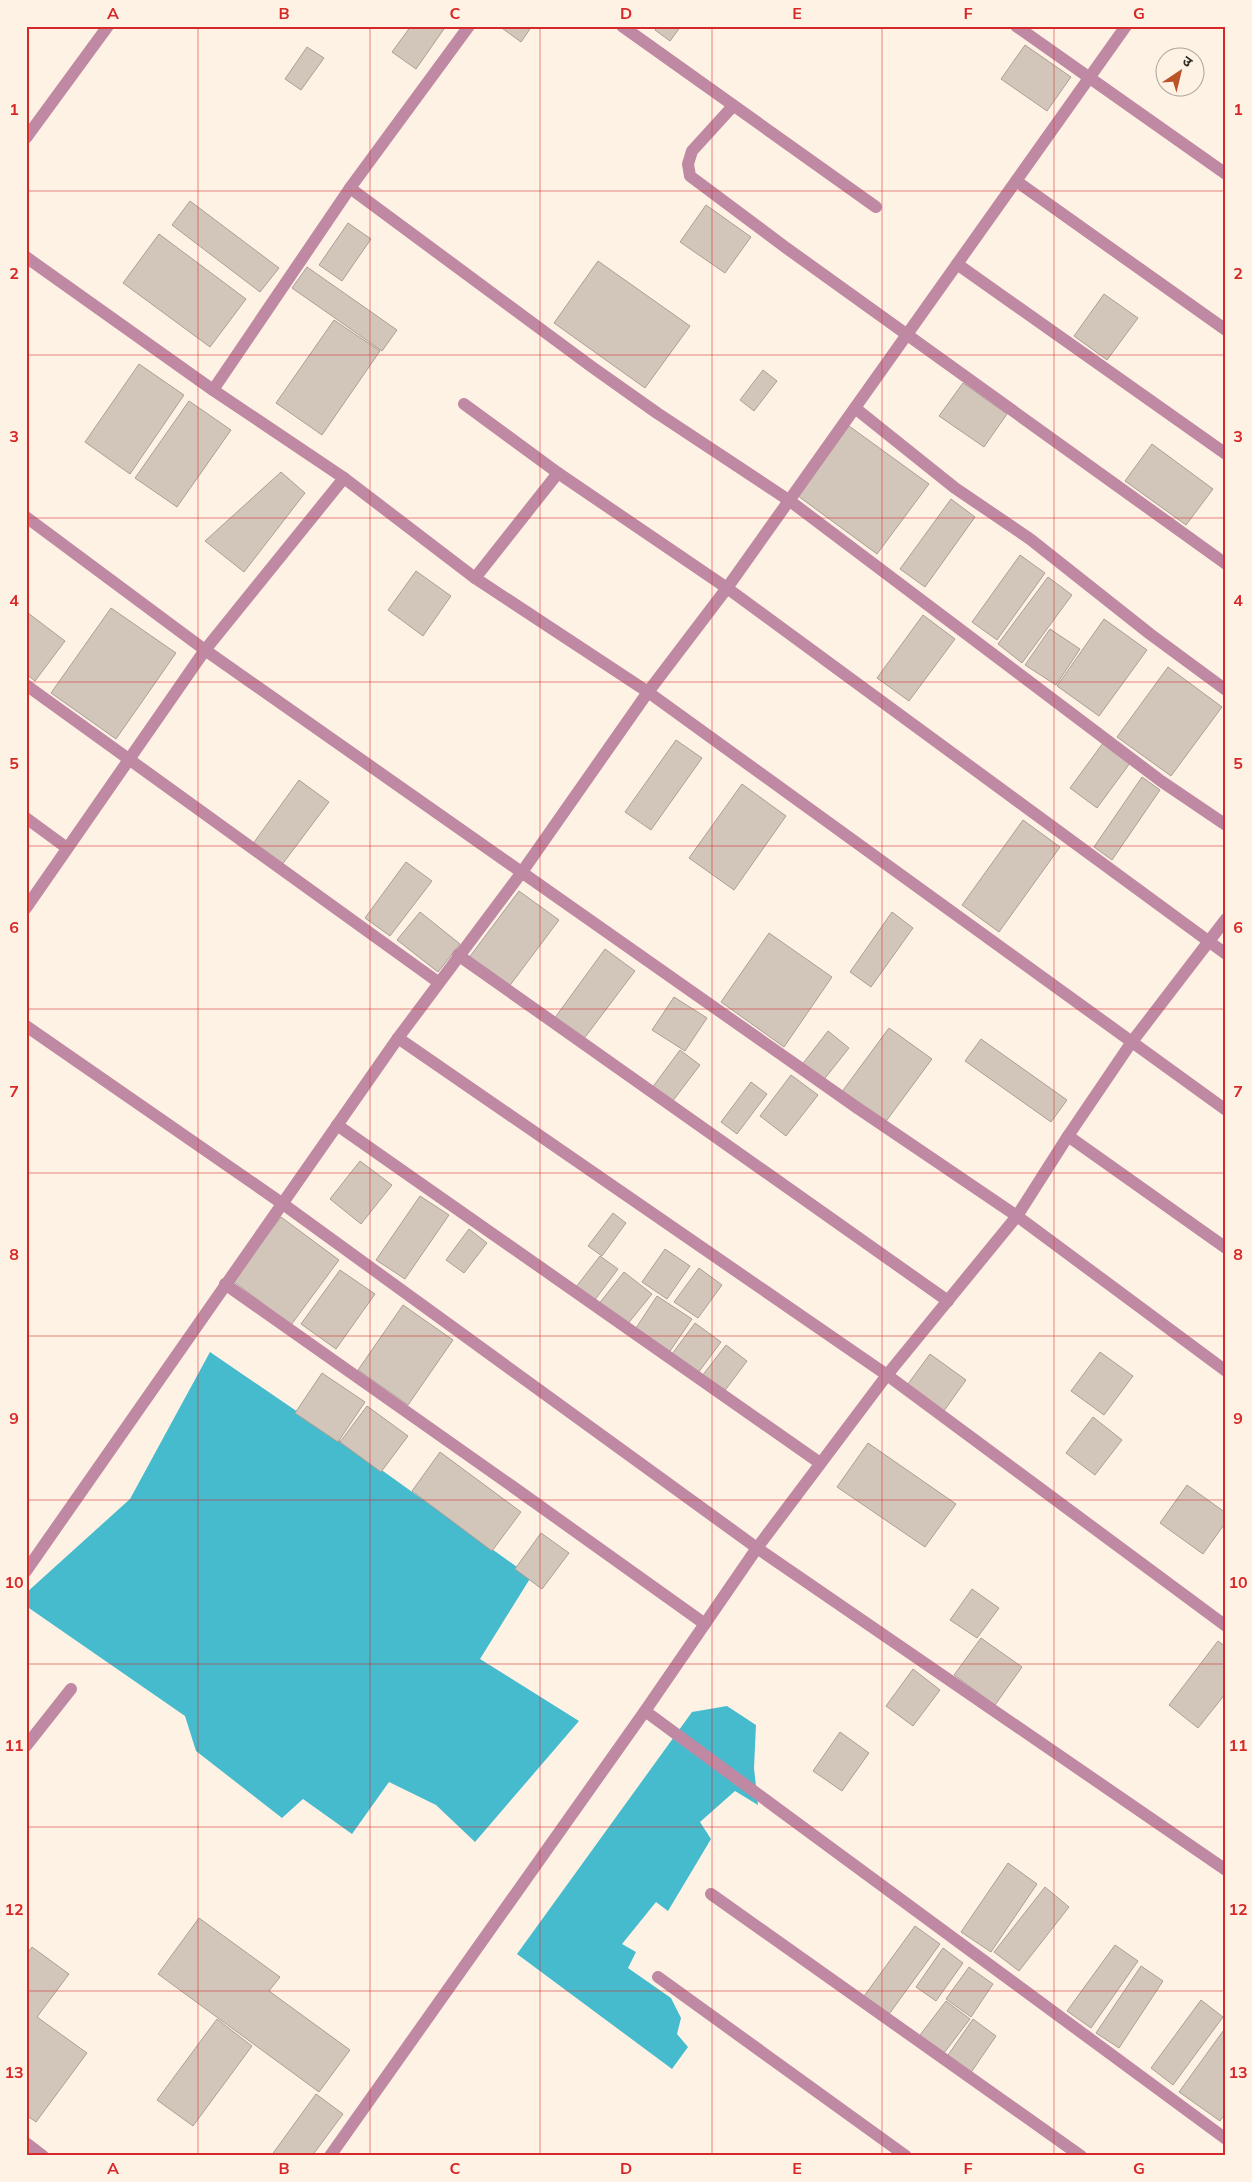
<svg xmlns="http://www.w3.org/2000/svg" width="1252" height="2182" font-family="Mulish,'Noto Sans Devanagari',sans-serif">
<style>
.water{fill:#46bbce}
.building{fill:#d2c5ba;stroke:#ac9f95}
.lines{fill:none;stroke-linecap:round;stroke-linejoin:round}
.minor{stroke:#c089a3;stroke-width:12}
.grid{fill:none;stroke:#d62828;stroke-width:1;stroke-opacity:0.55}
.neatline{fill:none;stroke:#d62828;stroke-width:2}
.grid-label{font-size:16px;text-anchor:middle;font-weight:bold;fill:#d62828}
</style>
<rect width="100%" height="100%" fill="#fef2e5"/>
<g class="water">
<polygon points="210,1352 355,1451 531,1577 480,1659 579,1721 475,1842 436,1805 389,1782 352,1834 303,1799 282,1818 196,1751 185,1716 26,1606 26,1593 130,1499"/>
<polygon points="727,1706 756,1725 754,1768 758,1805 735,1791 700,1822 711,1839 668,1911 656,1902 622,1944 636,1952 628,1968 671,1998 681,2018 677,2034 688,2047 672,2069 517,1954 692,1712"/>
</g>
<g class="building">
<polygon points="411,26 446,26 416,69 392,52"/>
<polygon points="499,26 532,26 521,42"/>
<polygon points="658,26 681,26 670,41 655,30"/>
<polygon points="1025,45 1071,77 1047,111 1001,79"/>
<polygon points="307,47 324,58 301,90 285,79"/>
<polygon points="190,201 279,268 260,292 172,225"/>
<polygon points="706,205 751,237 725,273 680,242"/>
<polygon points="348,223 371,239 342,281 319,265"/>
<polygon points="159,234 246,299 210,347 123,283"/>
<polygon points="598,261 690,326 645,388 554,323"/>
<polygon points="307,267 397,330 382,351 292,288"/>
<polygon points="1104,294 1138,318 1107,360 1074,336"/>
<polygon points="334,320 380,351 322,435 276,403"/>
<polygon points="139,364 184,395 130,474 85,442"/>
<polygon points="763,370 777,381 754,411 740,400"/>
<polygon points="963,383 1007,414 984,447 939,416"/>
<polygon points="189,401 231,430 177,507 135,478"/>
<polygon points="849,426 929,484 877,554 798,496"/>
<polygon points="1152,444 1213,489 1186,525 1125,481"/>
<polygon points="281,472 305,493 244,572 205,541"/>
<polygon points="951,499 975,517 925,587 900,569"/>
<polygon points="1020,555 1045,573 997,640 972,622"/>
<polygon points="416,571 451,596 423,636 388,610"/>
<polygon points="1048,577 1072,595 1022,663 998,644"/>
<polygon points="111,608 176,653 116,739 51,693"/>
<polygon points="28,613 65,641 35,681 26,674 26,615"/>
<polygon points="923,615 955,639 909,701 877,678"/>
<polygon points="1104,619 1147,650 1099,716 1057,686"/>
<polygon points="1050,629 1080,649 1056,685 1025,665"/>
<polygon points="1168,667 1222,707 1171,776 1117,737"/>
<polygon points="676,740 702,758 651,830 625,812"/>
<polygon points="1103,743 1130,763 1097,808 1070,788"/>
<polygon points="1142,777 1160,790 1112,860 1094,847"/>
<polygon points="299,780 329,802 281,866 252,845"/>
<polygon points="742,784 786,816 734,890 689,858"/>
<polygon points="1023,820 1060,847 999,932 962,905"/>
<polygon points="406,862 432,881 390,936 365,918"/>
<polygon points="519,891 559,920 508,988 468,959"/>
<polygon points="420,912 460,944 438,972 397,940"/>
<polygon points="892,912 913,928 871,987 850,972"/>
<polygon points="769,933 832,977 784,1047 721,1002"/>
<polygon points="605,949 635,971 583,1040 554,1019"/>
<polygon points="674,997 707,1018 685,1051 652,1030"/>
<polygon points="889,1028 932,1059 884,1124 841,1093"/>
<polygon points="828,1031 849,1048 822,1082 801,1066"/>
<polygon points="981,1039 1067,1100 1051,1122 965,1061"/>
<polygon points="680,1050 700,1065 672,1102 652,1088"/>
<polygon points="791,1075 818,1095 786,1136 760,1116"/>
<polygon points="751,1082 767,1094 737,1134 721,1122"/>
<polygon points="360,1161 392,1185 361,1224 330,1199"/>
<polygon points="420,1196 449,1215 405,1279 376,1260"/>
<polygon points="613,1213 626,1223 602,1256 588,1246"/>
<polygon points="281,1217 339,1260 291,1325 233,1281"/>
<polygon points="469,1229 487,1243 464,1273 446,1260"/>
<polygon points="665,1249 690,1266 667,1299 642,1282"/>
<polygon points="600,1256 618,1269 594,1301 576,1287"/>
<polygon points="699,1268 722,1285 698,1318 674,1302"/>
<polygon points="340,1270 375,1294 336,1349 301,1324"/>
<polygon points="624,1272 652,1294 626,1326 598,1305"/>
<polygon points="657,1296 692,1319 668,1354 634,1331"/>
<polygon points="403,1305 453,1340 408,1405 358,1370"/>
<polygon points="695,1323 721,1342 698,1373 672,1354"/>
<polygon points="726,1345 747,1361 723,1393 702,1376"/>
<polygon points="1100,1352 1133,1376 1104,1415 1071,1391"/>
<polygon points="930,1354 966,1380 941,1415 905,1388"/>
<polygon points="322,1373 365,1402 338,1442 295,1413"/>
<polygon points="367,1406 408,1436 381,1472 340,1442"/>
<polygon points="1093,1417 1122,1440 1095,1475 1066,1453"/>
<polygon points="868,1443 956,1504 925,1547 837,1487"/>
<polygon points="440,1452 521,1512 492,1551 412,1491"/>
<polygon points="1187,1485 1226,1513 1226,1522 1203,1554 1160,1523"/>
<polygon points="541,1533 569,1553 542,1589 515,1569"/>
<polygon points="972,1589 999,1608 977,1638 950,1620"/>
<polygon points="981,1638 1022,1667 995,1705 954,1675"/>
<polygon points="1218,1641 1226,1647 1226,1693 1198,1728 1169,1705"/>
<polygon points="913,1669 940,1690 913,1726 886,1706"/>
<polygon points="840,1732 869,1753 842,1791 813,1771"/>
<polygon points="1008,1863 1037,1884 991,1952 961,1932"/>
<polygon points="1045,1887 1069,1907 1019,1971 994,1952"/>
<polygon points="199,1918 280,1977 269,1991 350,2050 319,2092 158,1974"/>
<polygon points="915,1926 940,1944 887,2017 862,1999"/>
<polygon points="1115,1945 1138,1961 1091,2028 1067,2011"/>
<polygon points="32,1947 69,1974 37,2017 87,2053 36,2122 26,2115 26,1955"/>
<polygon points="943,1948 963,1963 936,2001 916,1987"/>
<polygon points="1141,1966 1163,1981 1119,2048 1096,2033"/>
<polygon points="969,1967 993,1984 971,2017 946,1999"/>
<polygon points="1201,2000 1223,2017 1173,2085 1151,2068"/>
<polygon points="946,2001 970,2019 941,2057 917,2039"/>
<polygon points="217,2019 252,2046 193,2126 157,2100"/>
<polygon points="973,2019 996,2036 970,2074 946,2058"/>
<polygon points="1226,2027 1226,2112 1220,2121 1179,2092"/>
<polygon points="316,2094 343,2114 312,2156 271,2156"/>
</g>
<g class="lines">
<g class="minor">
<polyline points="622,26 876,207"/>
<polyline points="1016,26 1226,174"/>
<polyline points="733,106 692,151 688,164 690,176 785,247 1226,564"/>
<polyline points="26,138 108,26"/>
<polyline points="1016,181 1226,330"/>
<polyline points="350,188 592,367 657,413 790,501 1161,781 1226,825"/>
<polyline points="26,257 213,390 344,478 475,578 648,692 1226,1110"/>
<polyline points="957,264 1226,454"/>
<polyline points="213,390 350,188 469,26"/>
<polyline points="464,404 558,473 727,588 1226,954"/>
<polyline points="855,408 955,488 1030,539 1150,634 1226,690"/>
<polyline points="26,517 205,650 856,1107 1017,1216 1226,1371"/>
<polyline points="475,578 558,473"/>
<polyline points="26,685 438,982"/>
<polyline points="26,818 67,848"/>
<polyline points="26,908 205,650 344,478"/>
<polyline points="458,955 948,1301"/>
<polyline points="26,1026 283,1204 757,1548 1226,1870"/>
<polyline points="398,1038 887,1375 1226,1626"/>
<polyline points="337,1125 820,1463"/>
<polyline points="1068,1136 1226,1248"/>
<polyline points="225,1284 516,1489 705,1624"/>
<polyline points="26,1571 398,1038 522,872 648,692 727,588 1126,26"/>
<polyline points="645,1711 1226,2139"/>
<polyline points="26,1746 71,1689"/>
<polyline points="711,1894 1081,2156"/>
<polyline points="658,1977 906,2156"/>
<polyline points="26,2143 43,2156"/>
<polyline points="330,2156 645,1711 757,1548 887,1375 1017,1216 1068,1136 1131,1043 1226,919"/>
</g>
</g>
<path class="grid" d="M198,26V2156M370,26V2156M540,26V2156M712,26V2156M882,26V2156M1054,26V2156M26,191H1226M26,355H1226M26,518H1226M26,682H1226M26,846H1226M26,1009H1226M26,1173H1226M26,1336H1226M26,1500H1226M26,1664H1226M26,1827H1226M26,1991H1226"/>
<rect width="1252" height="2182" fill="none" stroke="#fef2e5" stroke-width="55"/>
<g transform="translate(1180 72) rotate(35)"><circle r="24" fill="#fef2e5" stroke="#aca399"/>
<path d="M0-4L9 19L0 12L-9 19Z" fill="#ba5327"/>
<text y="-8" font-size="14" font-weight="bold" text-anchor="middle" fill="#312c28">उ</text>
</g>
<rect x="28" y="28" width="1196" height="2126" class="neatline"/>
<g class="grid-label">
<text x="113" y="19">A</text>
<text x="284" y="19">B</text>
<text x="455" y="19">C</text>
<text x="626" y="19">D</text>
<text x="797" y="19">E</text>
<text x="968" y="19">F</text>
<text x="1139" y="19">G</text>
<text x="14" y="115">1</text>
<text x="1238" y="115">1</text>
<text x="14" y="279">2</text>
<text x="1238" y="279">2</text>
<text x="14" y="442">3</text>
<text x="1238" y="442">3</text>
<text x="14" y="606">4</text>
<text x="1238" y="606">4</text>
<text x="14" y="769">5</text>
<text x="1238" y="769">5</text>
<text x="14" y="933">6</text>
<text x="1238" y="933">6</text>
<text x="14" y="1097">7</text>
<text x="1238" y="1097">7</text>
<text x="14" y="1260">8</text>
<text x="1238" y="1260">8</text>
<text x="14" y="1424">9</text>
<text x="1238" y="1424">9</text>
<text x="14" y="1588">10</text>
<text x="1238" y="1588">10</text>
<text x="14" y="1751">11</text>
<text x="1238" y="1751">11</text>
<text x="14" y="1915">12</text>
<text x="1238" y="1915">12</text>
<text x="14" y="2078">13</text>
<text x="1238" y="2078">13</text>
<text x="113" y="2174">A</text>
<text x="284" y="2174">B</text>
<text x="455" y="2174">C</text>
<text x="626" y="2174">D</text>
<text x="797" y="2174">E</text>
<text x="968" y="2174">F</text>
<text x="1139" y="2174">G</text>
</g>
</svg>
